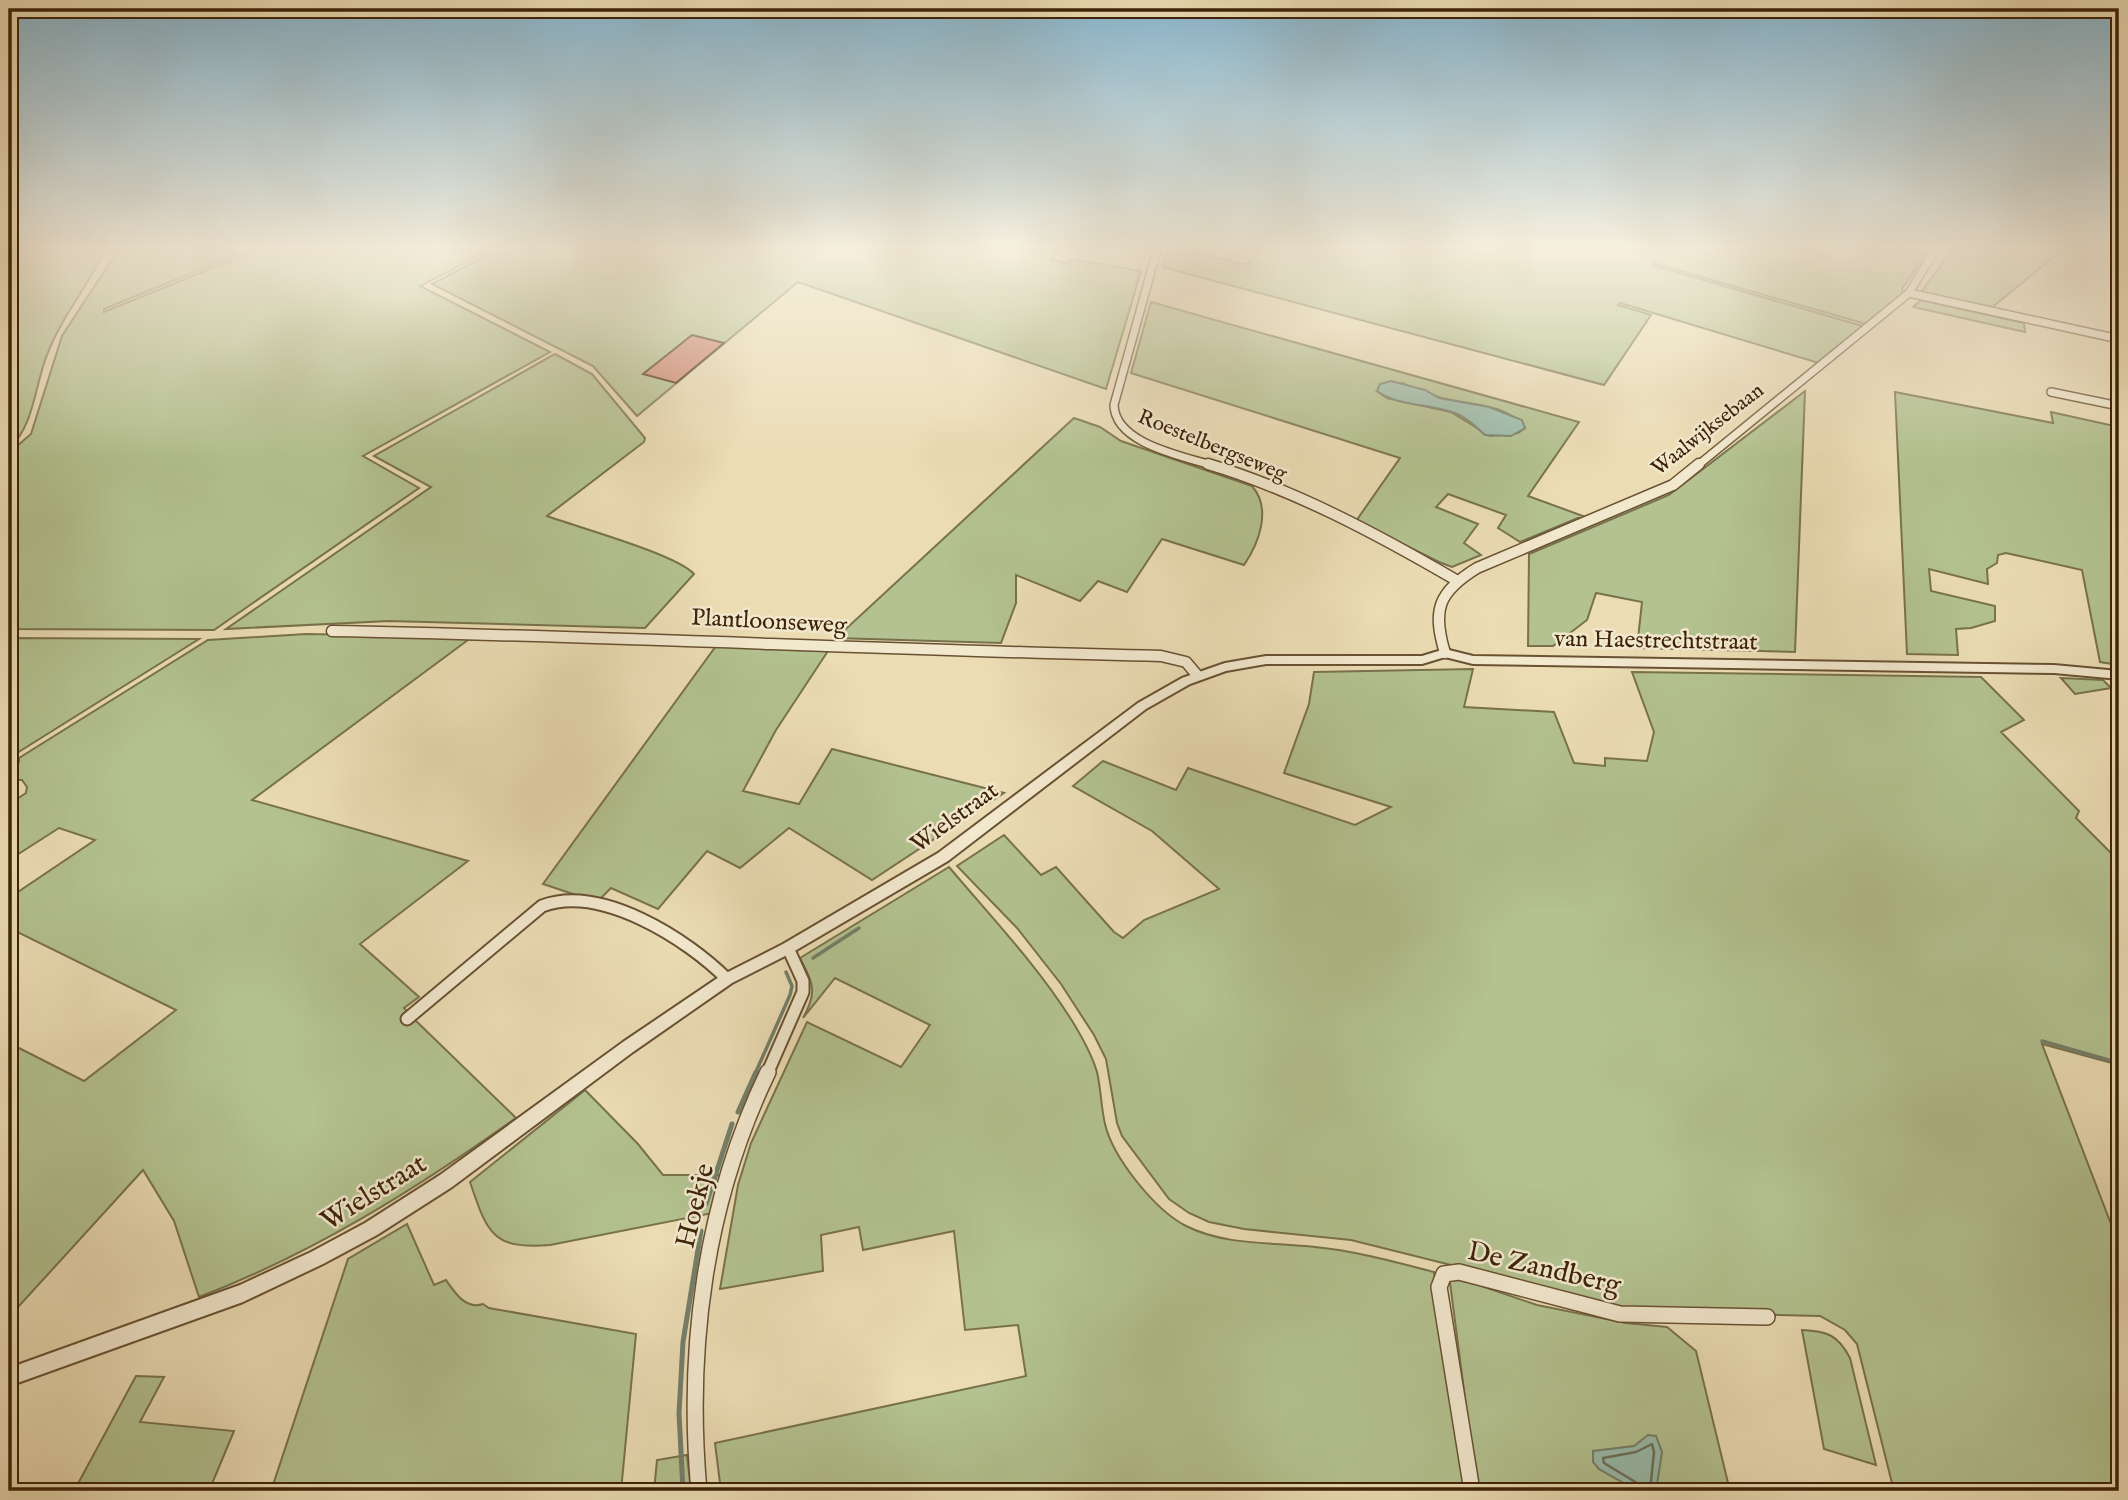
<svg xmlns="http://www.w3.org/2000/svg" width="2128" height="1500" font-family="'IM FELL English',serif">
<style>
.green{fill:#b3c290;stroke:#78724c;stroke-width:2;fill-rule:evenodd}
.water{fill:#98bcac;stroke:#747f6a;stroke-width:2}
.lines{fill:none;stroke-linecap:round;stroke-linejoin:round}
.shore{stroke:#6b705a;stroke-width:2.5}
.stream-far1{stroke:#747f6a;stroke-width:3.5}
.stream{stroke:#747f6a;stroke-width:5}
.building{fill:#d28572;stroke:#3e2307;stroke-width:2}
.minor-far3-casing{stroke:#695132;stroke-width:10}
.minor-far2-casing{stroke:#695132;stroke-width:13}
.minor-far1-casing{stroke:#695132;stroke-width:15}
.minor-casing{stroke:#695132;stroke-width:18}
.tertiary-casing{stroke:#695132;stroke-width:4}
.minor-far3{stroke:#f2e8ce;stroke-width:7}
.minor-far2{stroke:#f2e8ce;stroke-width:10}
.minor-far1{stroke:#f2e8ce;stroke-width:11}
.minor{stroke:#f2e8ce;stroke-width:15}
.tertiary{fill:#f2e8ce;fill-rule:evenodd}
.labels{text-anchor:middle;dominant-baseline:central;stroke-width:5;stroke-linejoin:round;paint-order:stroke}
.far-street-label{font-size:21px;fill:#3e2307;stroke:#f2e8ce}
.street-label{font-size:24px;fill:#3e2307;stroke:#f2e8ce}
.near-street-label{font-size:28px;fill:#3e2307;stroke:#f2e8ce}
</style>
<rect width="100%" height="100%" fill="#ebdcb4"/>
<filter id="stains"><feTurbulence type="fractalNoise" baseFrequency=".00286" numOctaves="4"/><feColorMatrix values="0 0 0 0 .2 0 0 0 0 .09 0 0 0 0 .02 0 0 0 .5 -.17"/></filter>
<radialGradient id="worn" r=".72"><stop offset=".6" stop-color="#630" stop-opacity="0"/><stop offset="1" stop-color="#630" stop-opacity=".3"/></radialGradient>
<g class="green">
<polygon points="118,250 246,251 104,309 104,312 254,251 488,251 420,286 550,352 363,456 419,488 214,630 9,629 9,453 31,434 62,336"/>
<polygon points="497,250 1057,250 1051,260 1069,264 1071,259 1141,271 1106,389 798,282 637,416 593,366 432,284"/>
<polygon points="1168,250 1189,251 1245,265 1258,254 1249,250 1927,251 1902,289 1903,297 1869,325 1653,263 1652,265 1866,327 1822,364 1620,303 1618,305 1651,315 1604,385 1162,267"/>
<path d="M9,251H104C88,287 61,317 47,355C35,384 34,427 9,448Z"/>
<path d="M1951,251H2061L1989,310L1924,295L1922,291C1932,276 1942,266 1951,251Z"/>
<polygon points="1921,300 2024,323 2025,332 1913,307"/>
<path d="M1151,302L1579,422L1528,496L1583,516L1520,542L1498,528L1506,515L1448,494L1436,507L1478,524L1464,543L1481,555L1452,567L1439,562L1356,521L1400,458L1131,373ZM1402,383C1413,388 1426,394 1438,397C1466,406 1505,401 1525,428L1518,433L1490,436L1451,412L1387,398L1377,391Z"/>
<path d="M555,354L592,374L645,438L644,442L547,516C577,527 676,554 694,574L645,628L389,621L226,629L431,487L374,456Z"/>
<polygon points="1805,391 1795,652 1637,648 1642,602 1596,593 1587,620 1553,646 1528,646 1529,554 1669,495"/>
<polygon points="1895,392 2053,423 2051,412 2119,427 2119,665 2100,662 2082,570 2006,553 1998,555 1997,563 1987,569 1988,584 1929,569 1931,591 1995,606 1995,621 1971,628 1956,629 1958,655 1907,654"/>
<path d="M1074,418L1100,427L1121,441L1252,486C1272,509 1259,543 1244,565L1162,539L1127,592L1098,581L1080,601L1016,575V603L1001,643L836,638Z"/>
<path d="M306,634L472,637L252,800L468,861L360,944L419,997L404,1008L411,1016L516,1118C416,1189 314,1253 199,1297L174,1221L143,1170L9,1317V1043L84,1081L176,1010L9,928V898L95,840L59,828L9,860V804L26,793L27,787L22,780H9V770L19,762V758L208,640Z"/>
<polygon points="9,638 199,639 9,758"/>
<polygon points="716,646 828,651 776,730 743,791 799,804 832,749 1004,793 872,880 789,828 740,868 707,851 658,909 611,888 597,902 543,884"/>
<polygon points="1473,669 1464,707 1554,712 1574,763 1605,766 1605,758 1647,761 1654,732 1632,672 1981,677 2024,720 2001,732 2079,811 2076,818 2119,861 2119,1065 2042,1044 2119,1245 2119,1491 1894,1491 1857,1344 1845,1330 1820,1316 1639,1312 1351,1240 1244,1229 1209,1222 1189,1213 1169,1199 1122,1136 1117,1123 1106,1059 1094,1035 1061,984 1017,928 957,866 1004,835 1041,875 1056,867 1114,932 1123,938 1144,920 1219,889 1152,831 1073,786 1103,761 1176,790 1188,768 1355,825 1391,807 1284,773 1309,704 1314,672"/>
<polygon points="2061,678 2103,680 2111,688 2075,694"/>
<path d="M949,867C992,918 1039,967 1074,1024C1083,1039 1092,1055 1097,1072C1101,1089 1101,1107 1105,1124C1113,1158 1155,1210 1186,1226C1226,1246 1272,1242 1315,1247C1356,1251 1395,1262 1434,1272L1464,1491H721L715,1443L1026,1376L1018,1325L965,1330L954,1231L863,1250L859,1227L821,1235L823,1271L720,1289L738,1185L751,1143L807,1022L901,1067L930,1025L835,978L803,1018C818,991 813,984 800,958Z"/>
<path d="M585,1090L638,1144L663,1175H724L713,1213L550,1245C492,1250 487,1232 470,1182Z"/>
<path d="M407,1224L434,1285L446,1280C455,1293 466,1310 483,1304L489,1308L636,1334L621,1491H271L348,1259Z"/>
<polygon points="1449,1275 1537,1305 1626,1323 1667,1327 1696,1351 1730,1491 1656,1491 1658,1487 1634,1446 1616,1449 1599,1469 1638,1491 1477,1491"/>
<path d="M1802,1330C1827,1331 1838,1335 1850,1358L1876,1465L1824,1449Z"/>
<polygon points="136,1376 164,1377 140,1422 234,1431 209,1491 74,1491"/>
<polygon points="687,1455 691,1491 654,1491 657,1460"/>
</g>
<g class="water">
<path d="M1391,381L1425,390L1439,398L1489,407L1522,420L1525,428L1511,436L1485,435C1475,426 1465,416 1452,412C1428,404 1398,406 1377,391L1380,384Z"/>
<polygon points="1648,1435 1656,1436 1662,1452 1656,1491 1638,1491 1599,1469 1593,1462 1593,1451 1634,1446"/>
</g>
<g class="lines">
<polyline class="shore" points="1640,1491 1637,1483 1604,1463 1603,1458 1636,1452 1652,1444 1654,1452 1650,1491"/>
<g class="stream-far1">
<polyline points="813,958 859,928"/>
<polyline points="2042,1041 2119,1063"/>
<polyline points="755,1074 790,995 792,986 786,972"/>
</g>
<g class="stream">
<polyline points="738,1112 756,1072"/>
<polyline points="706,1204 732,1124"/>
<polyline points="683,1491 679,1413 683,1342 701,1231"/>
</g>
</g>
<polygon class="building" points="692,335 724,343 676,383 643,374"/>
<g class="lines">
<g class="minor-far3-casing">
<g id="minor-far3">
<path d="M1157,250L1114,405C1115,444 1183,456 1214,466"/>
<polyline points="1909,293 2119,339"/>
<polyline points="2051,392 2119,406"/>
<polyline points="1697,466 1909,293 1935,250"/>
</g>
</g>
<g class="minor-far2-casing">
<g id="minor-far2">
<path d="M1208,464C1295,490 1377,534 1456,580"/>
<path d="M332,631C608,636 885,650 1161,656L1186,662L1197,675"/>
<path d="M1445,653C1432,610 1438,592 1477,568L1673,485L1699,464"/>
</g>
</g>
<g class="minor-far1-casing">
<g id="minor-far1">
<path d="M407,1019L542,906C601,884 687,939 727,979"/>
<polyline points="767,1074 803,992 803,981 788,948"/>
</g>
</g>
<g class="minor-casing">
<g id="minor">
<path d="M699,1491C686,1348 705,1203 768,1072"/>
<polyline points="1472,1491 1439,1287 1444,1274 1459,1272 1620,1314 1767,1317"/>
</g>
</g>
<g class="tertiary-casing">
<polygon id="tertiary" points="1445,649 1473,656 2054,665 2119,671 2119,679 2054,673 1473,664 1445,657 1422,664 1266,664 1226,671 1190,684 1146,709 948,861 793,952 732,983 633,1052 452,1187 377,1235 323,1264 243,1302 9,1386 9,1368 240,1285 311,1252 365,1223 440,1175 623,1042 722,975 783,944 938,853 1138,703 1182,678 1225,663 1266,656 1422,656"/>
</g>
<use href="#minor-far3" class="minor-far3"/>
<use href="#minor-far2" class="minor-far2"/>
<use href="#minor-far1" class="minor-far1"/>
<use href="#minor" class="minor"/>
<use href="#tertiary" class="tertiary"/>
</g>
<linearGradient id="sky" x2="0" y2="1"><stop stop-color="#88b7d0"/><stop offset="0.54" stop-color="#f6efdd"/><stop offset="1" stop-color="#f6efdd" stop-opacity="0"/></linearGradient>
<rect width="2128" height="460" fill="url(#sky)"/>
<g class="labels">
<g class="far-street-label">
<text transform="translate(1708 430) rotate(-38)">Waalwijksebaan</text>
<text transform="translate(1212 446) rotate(22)">Roestelbergseweg</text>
</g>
<g class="street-label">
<text transform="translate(769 622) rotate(3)">Plantloonseweg</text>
<text transform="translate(1656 641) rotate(1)">van Haestrechtstraat</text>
<text transform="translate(955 818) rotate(-36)">Wielstraat</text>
</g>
<g class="near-street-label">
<text transform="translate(374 1193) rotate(-32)">Wielstraat</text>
<text transform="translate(696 1206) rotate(-76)">Hoekje</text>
<text transform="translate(1544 1269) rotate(13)">De Zandberg</text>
</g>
</g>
<rect width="2128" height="1500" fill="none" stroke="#ebdcb4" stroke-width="35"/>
<rect x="10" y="10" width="2107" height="1479" fill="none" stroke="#3e2307" stroke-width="3.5"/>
<rect x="18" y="18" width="2093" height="1465" fill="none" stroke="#3e2307" stroke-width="2"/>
<rect width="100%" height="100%" filter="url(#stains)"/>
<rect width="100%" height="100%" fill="url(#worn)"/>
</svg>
